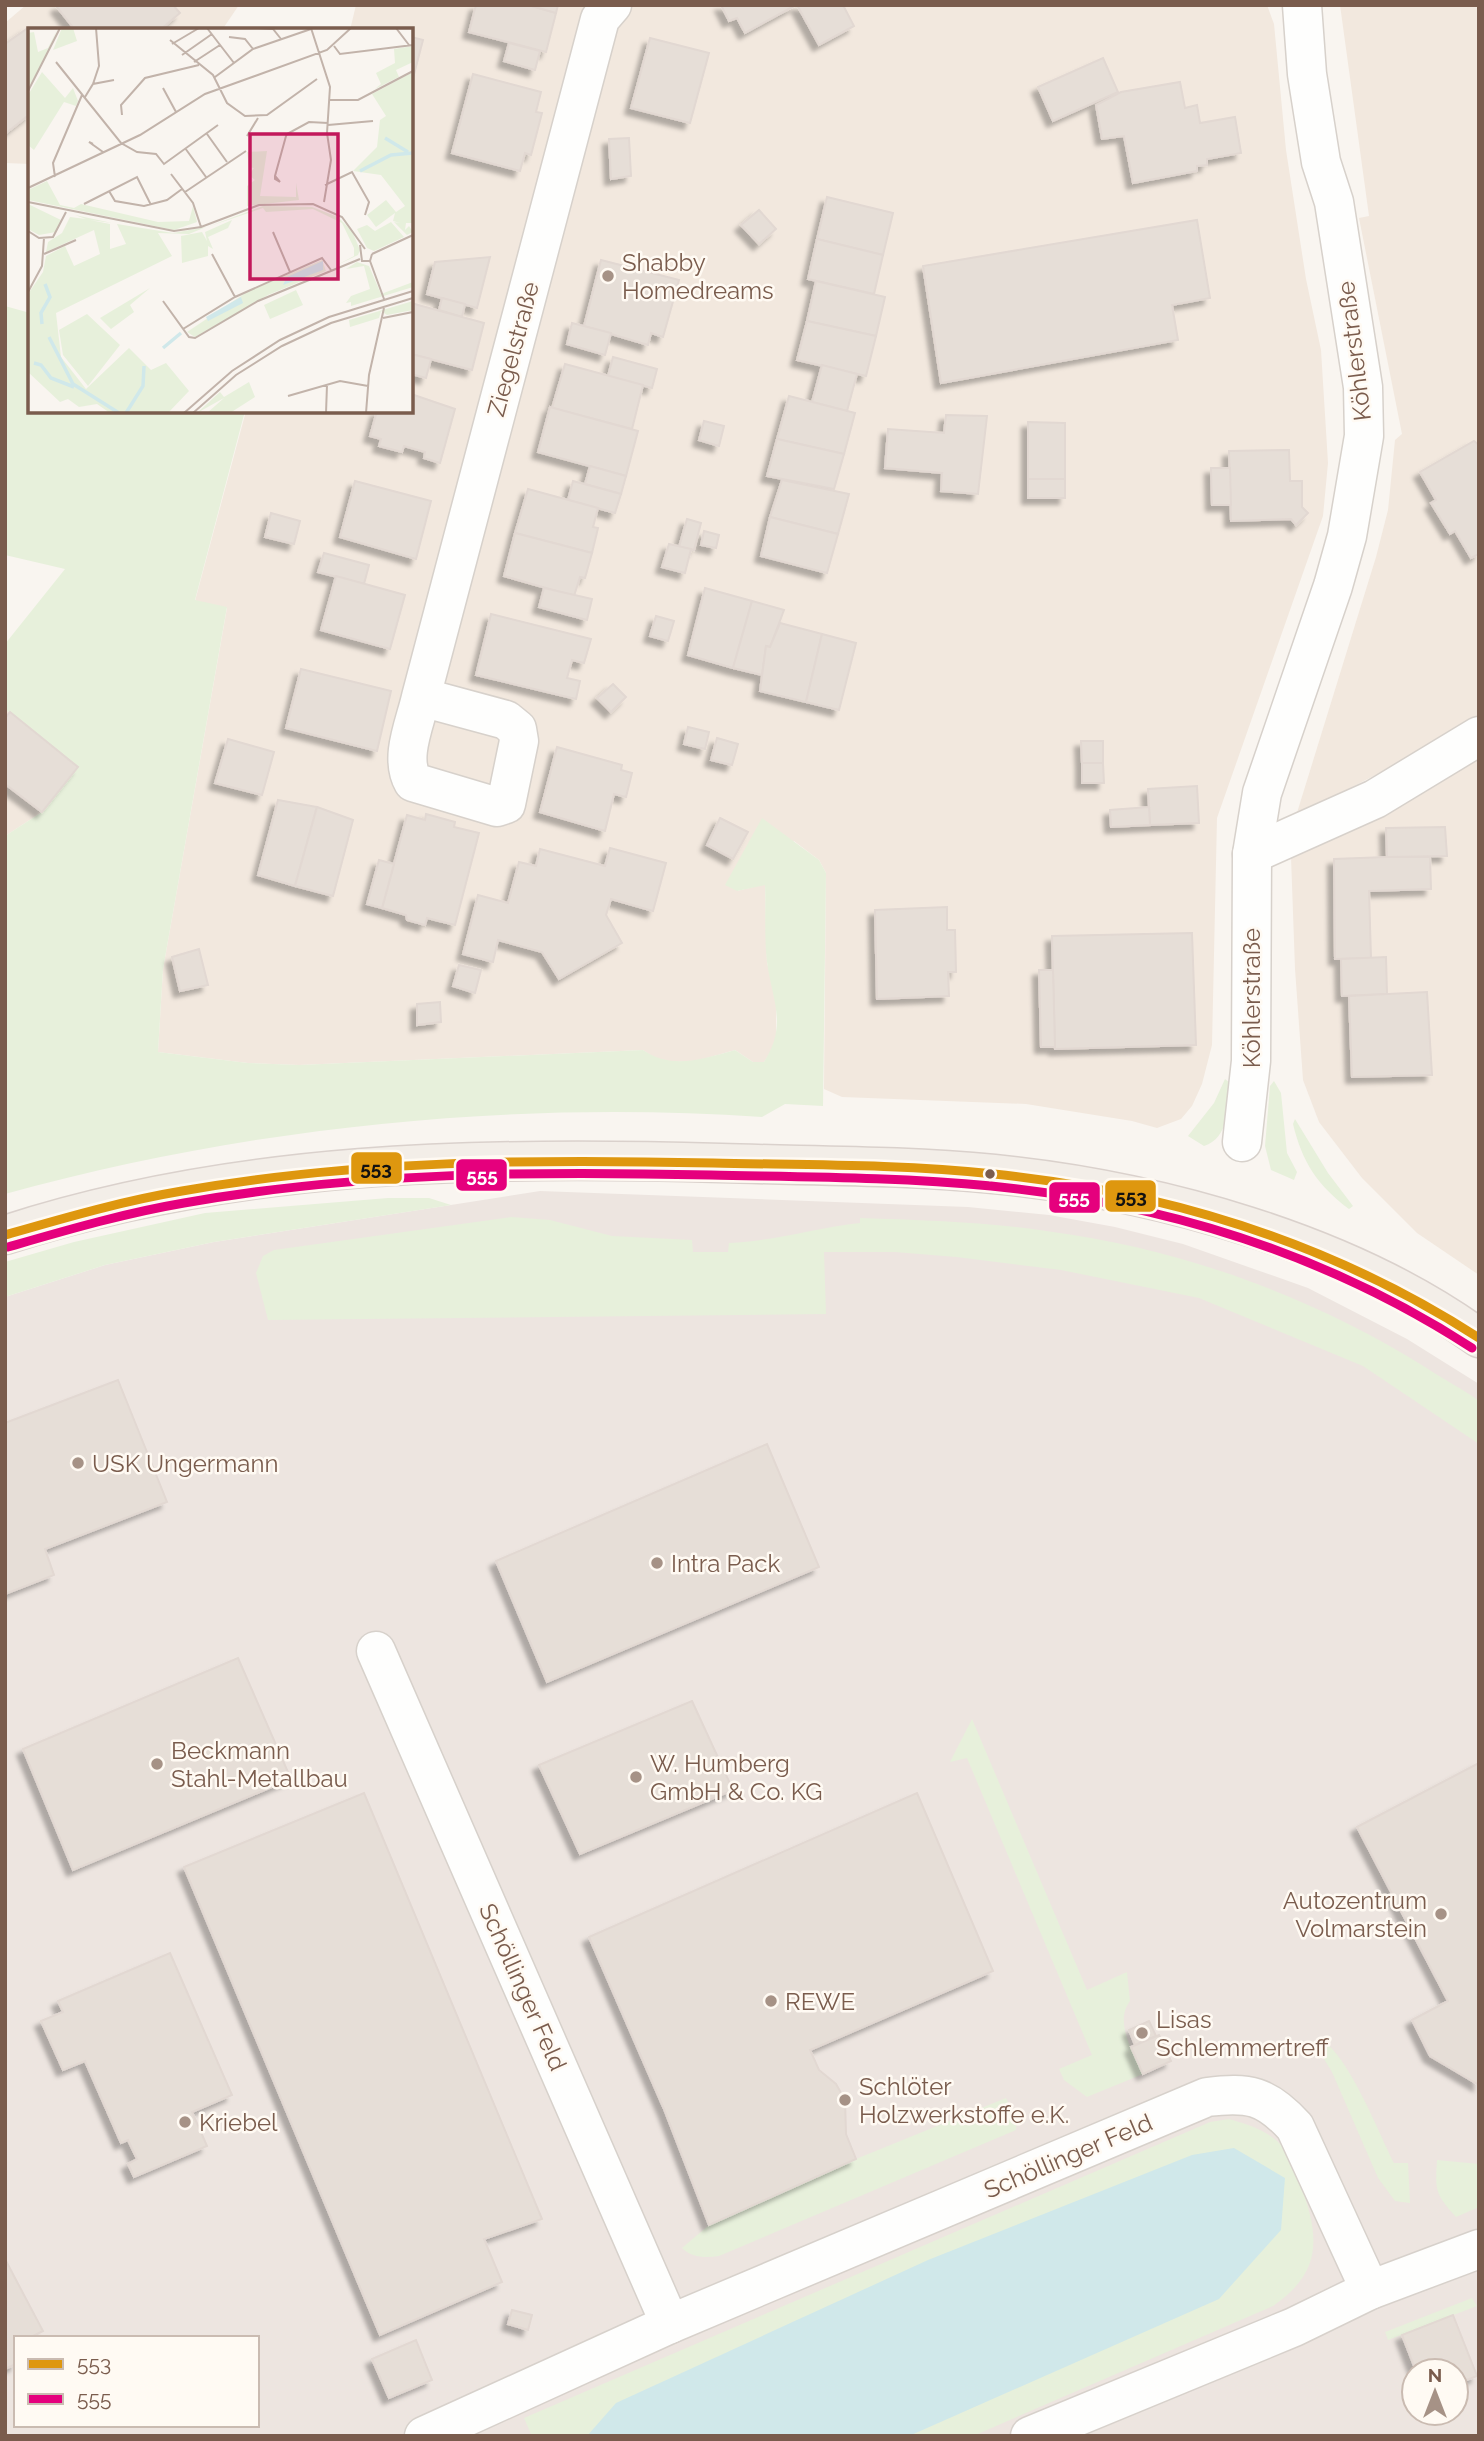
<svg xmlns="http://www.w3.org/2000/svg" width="1484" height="2441" font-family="Raleway,sans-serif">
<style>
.residential{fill:#f2e8de}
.industrial{fill:#ede5e0;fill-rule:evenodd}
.green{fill:#e7f0db}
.water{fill:#d0e8ea}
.building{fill:#e6ded7;stroke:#e2d8d2;stroke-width:2;filter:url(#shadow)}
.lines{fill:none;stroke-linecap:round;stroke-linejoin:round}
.minor-casing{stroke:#d7d1cb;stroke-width:41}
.major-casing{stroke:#dad1cc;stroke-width:41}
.minor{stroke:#fefefd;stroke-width:38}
.major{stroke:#f3eee8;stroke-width:38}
.bus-1-casing{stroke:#fffaf3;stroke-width:14}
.bus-2-casing{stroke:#fffaf3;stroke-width:14}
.bus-1{stroke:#de970f;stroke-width:9}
.bus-2{stroke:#e5007d;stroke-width:9}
.poi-dot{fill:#a69286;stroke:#fffaf3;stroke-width:2.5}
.bus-dot{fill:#7a5c4d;stroke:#fffaf3;stroke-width:2.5}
.labels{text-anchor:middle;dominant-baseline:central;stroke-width:5;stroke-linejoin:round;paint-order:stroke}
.poi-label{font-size:24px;fill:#7a5c4d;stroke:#fffaf3;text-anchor:start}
.street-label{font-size:24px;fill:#7a5c4d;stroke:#fffaf3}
.inset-river{fill:none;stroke:#d0e8ea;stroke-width:3.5}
.inset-road{fill:none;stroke:#c2b3aa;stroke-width:2}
.view{fill:#c2185b;fill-opacity:0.15;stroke:#c2185b;stroke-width:3.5}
.inset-edge{fill:none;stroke:#7a5c4d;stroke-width:3.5}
.line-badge{stroke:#fffaf3;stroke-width:2.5}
.badge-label{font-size:19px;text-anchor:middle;font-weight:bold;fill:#fff}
.pale-badge-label{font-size:19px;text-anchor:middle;font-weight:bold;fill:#111}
</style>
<defs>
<filter id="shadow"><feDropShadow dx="-6" dy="6" stdDeviation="2" flood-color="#0004"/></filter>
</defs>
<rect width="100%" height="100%" fill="#f9f5f0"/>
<g class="residential">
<polygon points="26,5 239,5 222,30 30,30 30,164 5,163 5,23"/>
<polygon points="356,5 1267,5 1274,24 1286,150 1306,279 1321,350 1328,463 1323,516 1217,818 1212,1045 1202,1084 1192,1106 1181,1119 1157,1128 1132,1121 1026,1104 842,1097 824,1089 826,873 819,860 794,841 737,891 765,884 767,963 776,994 776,1044 764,1062 753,1062 735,1050 693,1062 659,1061 643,1050 299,1065 248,1063 158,1052 163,969 227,608 195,601 246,411 411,411 411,30 350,30"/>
<polygon points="1340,5 1479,5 1479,715 1420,752 1296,816 1376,557 1388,510 1395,440 1402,434 1359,218 1369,216"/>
<polygon points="5,709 78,767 42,812 5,836"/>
<polygon points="1479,753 1479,1275 1417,1233 1362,1178 1319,1122 1303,1080 1295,969 1291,857"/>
</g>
<path class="industrial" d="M540,1191L968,1207L1049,1215L1115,1227L1183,1244L1308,1288L1407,1339L1479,1384V2436H5V1297L105,1265L214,1242ZM16,2338H257V2425H16ZM1414,2371H1456V2413H1414Z"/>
<g class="green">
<path d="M5,306L30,313V411H245L195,600L227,607L163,969L158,1052L248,1063L299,1065L643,1050C672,1070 703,1059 735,1050L753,1062H764C788,1025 772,1000 767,962C764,937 766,910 765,885L737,891L725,885L762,818L819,860L826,873L823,1106L785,1104L762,1117C511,1100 247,1127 5,1194V836L42,812L77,767L5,709V644L65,569L5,555Z"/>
<path d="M1225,1079L1230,1083C1228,1104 1230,1138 1204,1146L1188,1136L1214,1103Z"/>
<polygon points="1274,1081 1281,1093 1287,1153 1297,1172 1294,1180 1271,1170 1265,1146 1270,1086"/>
<path d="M1295,1119L1328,1173L1353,1206L1349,1209C1318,1186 1302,1162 1293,1124Z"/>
<polygon points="388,1198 429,1198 451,1205 214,1242 105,1265 5,1297 5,1262 74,1242 205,1213"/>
<path d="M511,1217L550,1220L612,1236L692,1240L693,1252H728L729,1243C775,1241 815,1228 860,1223V1218C922,1220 985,1222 1046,1231C1179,1248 1312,1296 1425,1367C1442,1379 1462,1388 1479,1401V1444L1363,1366L1199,1298L1061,1270L956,1257L895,1252H824L826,1314L268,1320L256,1273L263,1256L274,1250Z"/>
<path d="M972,1719L1087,1990L1127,1972L1130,2001C1114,2022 1133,2052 1143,2074L1087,2097L1064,2080L1059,2069L1092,2055L967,1758L950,1762Z"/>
<path d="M1319,2040C1345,2046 1381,2138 1394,2163H1408L1410,2203L1395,2201L1378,2178L1332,2072L1316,2046Z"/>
<path d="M1006,2098L1017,2121L1016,2130L719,2256C705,2258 692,2258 682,2248L709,2225L856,2159Z"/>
<path d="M1229,2119C1247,2124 1263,2129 1277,2141C1290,2152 1294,2169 1300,2183C1319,2235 1324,2271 1273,2306L973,2436H527L531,2434L524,2418L1210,2122Z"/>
<path d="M1437,2160L1479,2164V2207L1456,2217C1435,2194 1435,2190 1437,2160Z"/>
<polygon points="1472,2298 1477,2306 1388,2340 1385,2332"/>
</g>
<polygon class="water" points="1234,2148 1285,2178 1281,2230 1219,2299 909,2436 587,2436 616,2403 928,2260 1192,2155"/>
<g class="building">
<polygon points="59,5 173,5 180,13 160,30 75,30 57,7"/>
<polygon points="476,5 528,5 556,13 546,52 469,32"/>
<polygon points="528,5 558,5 556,13"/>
<polygon points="721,5 796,5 745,33 737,18 729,21"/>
<polygon points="797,5 843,5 854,26 819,45"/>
<polygon points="28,28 30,114 5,134 5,44"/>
<polygon points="411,37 423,40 413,78 411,77"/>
<polygon points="650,38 709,53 690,123 631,108"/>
<polygon points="509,43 540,51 535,70 504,61"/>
<polygon points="1103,58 1118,92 1053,121 1038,87"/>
<polygon points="473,74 541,92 536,112 542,113 531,155 525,153 520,171 452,153"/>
<polygon points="1180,82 1185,108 1197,105 1200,123 1235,117 1241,153 1207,159 1207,165 1197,166 1197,171 1133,183 1124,136 1102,139 1096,105 1121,92"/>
<polygon points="629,138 631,176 611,179 609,139"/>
<polygon points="827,197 893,213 883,255 817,239"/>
<polygon points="759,210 776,229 759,244 741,225"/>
<polygon points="1197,220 1210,298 1172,305 1178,340 941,383 923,266"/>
<polygon points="817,239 883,255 874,294 808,279"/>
<polygon points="490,257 477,308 427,294 435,262"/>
<polygon points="601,260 679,280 663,337 651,333 648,345 584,326"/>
<polygon points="816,281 885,297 876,336 807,321"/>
<polygon points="442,298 465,304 462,317 439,310"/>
<polygon points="411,303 484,323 472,370 411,354"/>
<polygon points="807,321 876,336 866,376 797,360"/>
<polygon points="572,323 611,333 605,355 567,344"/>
<polygon points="411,354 431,359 426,378 411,374"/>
<polygon points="613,357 657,369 652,388 608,376"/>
<polygon points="565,364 643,385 632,429 552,408"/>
<polygon points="822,365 857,374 847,411 812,402"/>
<polygon points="411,394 455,409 440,463 424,458 425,452 404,446 402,452 379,446 381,439 370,436 377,411 411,411"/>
<polygon points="789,396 855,413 844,454 777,439"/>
<polygon points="550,407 638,431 626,476 538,452"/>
<polygon points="946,415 987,416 978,494 941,491 942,473 885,468 888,429 944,433"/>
<polygon points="704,421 724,426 719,446 699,440"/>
<polygon points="1028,422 1065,423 1065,479 1028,479"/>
<polygon points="777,439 844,454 834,489 767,476"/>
<polygon points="1474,441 1479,445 1479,554 1471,558 1455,531 1450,534 1431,503 1436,500 1420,472"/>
<polygon points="1289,450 1290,481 1302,481 1302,507 1308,513 1296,525 1291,519 1231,521 1229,451"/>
<polygon points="590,466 626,476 621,494 585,484"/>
<polygon points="1211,468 1230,468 1231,505 1212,505"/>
<rect x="1028" y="479" width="37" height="19"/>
<polygon points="782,480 849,494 838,534 770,517"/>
<polygon points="355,481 431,501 416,559 340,537"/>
<polygon points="573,481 621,494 615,513 568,500"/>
<polygon points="528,489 598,508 593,527 598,528 592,553 515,533"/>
<polygon points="271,513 300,521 294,544 265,537"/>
<polygon points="770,517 838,534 827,573 761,556"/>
<polygon points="687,519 701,523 694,550 679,547"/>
<polygon points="704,531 719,535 716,548 701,545"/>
<polygon points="515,533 592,553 585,578 580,577 574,596 504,576"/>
<polygon points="669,544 691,549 685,573 662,567"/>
<polygon points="324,553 369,565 364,584 318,572"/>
<polygon points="336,576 405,595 390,649 321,630"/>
<polygon points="544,588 592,599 587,620 539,607"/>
<polygon points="705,588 752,601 733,668 688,655"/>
<polygon points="752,601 784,610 770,647 766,646 762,675 733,668"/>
<polygon points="491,614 591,639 584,663 572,660 567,678 580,681 576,699 476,675"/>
<polygon points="656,616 674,621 668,641 650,636"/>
<polygon points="780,623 822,634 806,702 760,691 766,646 770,647"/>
<polygon points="822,634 856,643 839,710 806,702"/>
<polygon points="301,669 391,691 377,751 286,728"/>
<polygon points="613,684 626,697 611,712 597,698"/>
<polygon points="10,712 78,767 42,812 5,784 5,718"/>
<polygon points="688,727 709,732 705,749 684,744"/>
<polygon points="717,738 738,744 732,765 711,760"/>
<polygon points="228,739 274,752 262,795 215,783"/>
<polygon points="1081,741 1103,741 1103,763 1082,763"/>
<polygon points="557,747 622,765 621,770 632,773 626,797 614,794 605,831 540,812"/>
<polygon points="1082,763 1103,763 1104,783 1082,783"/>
<polygon points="1197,786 1199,823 1150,825 1148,789"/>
<polygon points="278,800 317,807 295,886 258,875"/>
<polygon points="317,807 353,820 333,896 295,886"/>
<polygon points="1149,807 1150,825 1111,827 1110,810"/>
<polygon points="426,814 455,822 454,827 479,833 455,925 427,918 425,925 407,920 406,915 382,908 407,815 425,820"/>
<polygon points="720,818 748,832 733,859 707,845"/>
<polygon points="1445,827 1447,856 1387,857 1386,828"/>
<polygon points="610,848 666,863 653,911 611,899 606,915 622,943 559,979 542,952 498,940 493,962 463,954 478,895 508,903 519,862 536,866 540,849 605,866"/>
<polygon points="1387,857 1430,857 1431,889 1369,891 1371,958 1335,959 1334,859"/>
<polygon points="379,860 394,864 382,908 367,904"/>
<polygon points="947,907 947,930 955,930 956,972 948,972 949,996 877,999 875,910"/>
<polygon points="1192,933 1196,1045 1055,1049 1052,936"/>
<polygon points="199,949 208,985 180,991 172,957"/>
<polygon points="1386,957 1387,994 1342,996 1341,959"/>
<polygon points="459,965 481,970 475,993 453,986"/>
<polygon points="1039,970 1053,970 1055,1047 1041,1047"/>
<polygon points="1427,992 1432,1075 1352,1077 1349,996"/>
<polygon points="440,1002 441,1022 417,1025 417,1004"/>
<polygon points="118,1380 167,1502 45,1549 54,1575 5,1594 5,1423"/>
<polygon points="767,1444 819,1567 547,1682 496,1561"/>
<polygon points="238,1658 291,1779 73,1870 23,1749"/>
<polygon points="692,1701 733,1790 580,1854 539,1765"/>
<polygon points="1479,1763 1479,2085 1430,2056 1412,2020 1448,2001 1357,1827"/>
<polygon points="364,1793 542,2219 484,2239 502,2282 380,2335 184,1867"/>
<polygon points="917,1793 993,1971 810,2050 819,2070 836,2084 845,2100 846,2134 856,2159 709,2225 664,2109 589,1937"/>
<polygon points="170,1953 232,2095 192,2112 207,2146 134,2177 128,2164 137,2159 128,2140 121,2143 85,2061 63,2070 41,2021 63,2012 58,2001"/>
<polygon points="1149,2021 1156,2036 1135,2045 1129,2030"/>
<polygon points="1159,2035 1171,2061 1143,2074 1131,2047"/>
<polygon points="5,2259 43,2331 29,2338 16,2338 16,2364 5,2369"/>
<polygon points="512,2310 532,2315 528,2330 508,2324"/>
<polygon points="1453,2315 1477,2376 1456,2384 1456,2371 1416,2371 1402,2335"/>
<polygon points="416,2340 432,2380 389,2398 372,2359"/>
</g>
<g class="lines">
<g class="minor-casing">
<g id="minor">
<path d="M421,697L506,720L517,729L519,741L506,804L497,807L413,782C399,757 415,724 421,697L600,19L612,5"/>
<polyline points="1252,854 1375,799 1479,736"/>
<polyline points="1242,1142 1251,1061 1252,854 1262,793 1333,586 1347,536 1364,436 1363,387 1334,202 1321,162 1307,74 1302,5"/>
<polyline points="376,1651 670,2324"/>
<path d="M424,2436L670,2324L1207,2097C1249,2092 1266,2095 1295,2127L1370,2290"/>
<polyline points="1030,2436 1294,2327 1370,2290 1479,2249"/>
</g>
</g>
<g class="major-casing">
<path id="major" d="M5,1235C235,1160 481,1156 721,1163C812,1166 903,1165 994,1174C1155,1190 1347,1242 1479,1338"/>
</g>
<use href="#minor" class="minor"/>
<use href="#major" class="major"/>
<g class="bus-1-casing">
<path id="bus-1" d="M5,1235C64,1218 122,1201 182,1191C358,1160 535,1159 713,1163C806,1165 901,1164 994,1174C1167,1192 1332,1243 1479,1338"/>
</g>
<g class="bus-2-casing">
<path id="bus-2" d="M8,1247C67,1230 125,1213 184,1203C358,1172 535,1171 711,1175C804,1177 898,1177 991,1186C1163,1203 1327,1254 1472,1348"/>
</g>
<use href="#bus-1" class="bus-1"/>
<use href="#bus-2" class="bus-2"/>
</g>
<g class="poi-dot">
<circle cx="608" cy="276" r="7"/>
<circle cx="78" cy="1463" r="7"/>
<circle cx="657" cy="1563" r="7"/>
<circle cx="157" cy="1764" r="7"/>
<circle cx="636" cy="1777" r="7"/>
<circle cx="1441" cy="1914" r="7"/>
<circle cx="771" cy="2001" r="7"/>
<circle cx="1142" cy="2033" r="7"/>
<circle cx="845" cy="2100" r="7"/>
<circle cx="185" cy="2122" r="7"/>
</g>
<circle class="bus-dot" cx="990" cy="1174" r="6"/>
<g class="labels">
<g class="poi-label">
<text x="622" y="262">Shabby<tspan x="622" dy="28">Homedreams</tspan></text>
<text x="92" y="1463">USK Ungermann</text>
<text x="671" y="1563">Intra Pack</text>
<text x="171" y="1750">Beckmann<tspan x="171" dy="28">Stahl-Metallbau</tspan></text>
<text x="650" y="1763">W. Humberg<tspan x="650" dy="28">GmbH &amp; Co. KG</tspan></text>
<text x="1427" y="1900" text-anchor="end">Autozentrum<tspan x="1427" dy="28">Volmarstein</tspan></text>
<text x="785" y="2001">REWE</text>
<text x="1156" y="2019">Lisas<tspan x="1156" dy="28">Schlemmertreff</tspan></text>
<text x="859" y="2086">Schlöter<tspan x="859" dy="28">Holzwerkstoffe e.K.</tspan></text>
<text x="199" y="2122">Kriebel</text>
</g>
<g class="street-label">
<text transform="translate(513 349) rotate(-75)">Ziegelstraße</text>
<text transform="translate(1354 351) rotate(-97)">Köhlerstraße</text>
<text transform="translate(1251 998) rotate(-90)">Köhlerstraße</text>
<text transform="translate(523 1987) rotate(66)">Schöllinger Feld</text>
<text transform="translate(1068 2156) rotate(-23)">Schöllinger Feld</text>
</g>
</g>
<g transform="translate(28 28)">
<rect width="385" height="385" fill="#f9f5f0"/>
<path d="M30,0L16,32L0,60V5L6,4L10,24L20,20ZM34,0H45L49,13L25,22ZM385,18V34L368,42L371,49L347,61L353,56L348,45L367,35L366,21ZM14,44L37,70L45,60L50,73L48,78L36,74L6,122L0,117V67ZM385,44V195H378L377,202L381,198L385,204L379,207L366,194L372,195L365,193L367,185L348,199L339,187L358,172L368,184L377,178L353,147L325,143L349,119L352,92L358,88L344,66ZM239,123L232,168L268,169V155L271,172L219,178V158L227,152L221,147L226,140L221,139L219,124ZM19,153L32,177L46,180L53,176L130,194L161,193L165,178L169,194L146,202L0,172V162ZM0,176L33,192L28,204L11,207L0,201ZM235,178L284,179L310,189L324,203L332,222L330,227L309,237L326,228V220L314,195L285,181L238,184L235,180L179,199ZM47,187L84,195L62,192L82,196V221L98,216L89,196L145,205L178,199L161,206L130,205L144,228L28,285L33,329L58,361L101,320L123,342L138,335L161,363L140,385H82L69,376L51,379L40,371L32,374L0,344V266L15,244L18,228L37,218L46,238L72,226L66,202L18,224L20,214L34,205L42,189L58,191ZM204,192L200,200L180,209L185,221L180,218V228L154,235L153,208L174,204L179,213L177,204ZM363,194L376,209L346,223L339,220L329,201L339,197L347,203ZM294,232L298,243L240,267L167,309L159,304L219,264ZM329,234L341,238L353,266L385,254V259L323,278V274L318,275L323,268L342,261L336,238L318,241ZM122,260L102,277L106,284L83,301L72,290ZM268,262L275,277L242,291L236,277ZM385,273V282L359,287L353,283L351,290L322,299L321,292ZM59,286L92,317L60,358L35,327L31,302ZM221,354L227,369L202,385H179L196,370L169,385L192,364L196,369Z" fill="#e7f0db"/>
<path d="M295,233V242L255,257L259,249ZM213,269L215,275L180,293L178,289Z" fill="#d0e8ea"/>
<path class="inset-river" d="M357,110L380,124M332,143L363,127L385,125M14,296L13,285L22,269L17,256M21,309L45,356L91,385M135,320L153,305M6,335L13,337L23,350L46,359M98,385L115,358L116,338"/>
<path class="inset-road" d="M179,0L206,35M230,0L245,1L253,11M283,0L302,59L299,105L303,132L296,174M368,0L381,17M201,9L217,11L225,21M142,12L185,47L199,75L217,88L239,87L289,51M144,16L171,0M306,18L312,26L385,17M154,27L184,6M28,34L93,115L109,124L128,126L136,136L190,97M166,34L192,17M187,49L225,21L283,1M65,56L71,38L68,0M135,60L148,84M0,63L32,0M57,69L65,56L86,52M302,72H330L385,43M94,87L93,77L117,50L171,37M300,97L345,93M179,106L199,134M219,108L230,90M65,116L61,114L75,124M157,120L178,149M143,146L165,175L173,199M247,148L252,154L247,151V148L258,108L259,106L281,94L300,95M27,149L25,135L54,67M297,157L324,144L341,174L337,187M0,160L112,107L177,66L299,22L323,0M81,163L87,173L116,178L139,172L154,161M157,164L218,123M0,174L146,203L173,199L231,177L285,176L314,189L337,221M56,176L109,149L123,177M0,203L11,210L25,209L38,184M245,204L262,244M332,217L334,233H342L344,226M16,226L48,212M184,226L207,269M344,226L385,207M342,233L356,271M0,264L14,238L16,210M135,273L161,309L167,310L230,273L332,231M355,290L385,284M155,301L207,269L294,230L303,242M260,368L312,353L340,358M156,385L204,343L252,312L301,289L385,263M165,385L208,347L254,318L303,295L385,270M298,385L299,357M338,385L341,347L356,280"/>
<path class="view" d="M222,106H310V251H222Z"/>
<rect width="385" height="385" class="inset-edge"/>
</g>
<g class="line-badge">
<rect x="350" y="1151" width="53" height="34" rx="7" fill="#de970f"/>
<rect x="455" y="1158" width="53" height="34" rx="7" fill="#e5007d"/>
<rect x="1104" y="1179" width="53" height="34" rx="7" fill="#de970f"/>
<rect x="1048" y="1181" width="53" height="33" rx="7" fill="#e5007d"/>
</g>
<g class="badge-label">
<text x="482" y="1182">555</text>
<text x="1074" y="1204">555</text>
</g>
<g class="pale-badge-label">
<text x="376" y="1175">553</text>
<text x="1131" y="1203">553</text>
</g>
<rect width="1484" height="2441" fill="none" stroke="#7a5c4d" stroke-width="14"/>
<rect x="14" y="2336" width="245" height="91" fill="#fffaf3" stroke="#cabbb1" stroke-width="2"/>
<rect x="28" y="2359" width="35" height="10" fill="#de970f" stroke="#cabbb1" stroke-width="2"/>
<text x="77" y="2371" font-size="21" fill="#7a5c4d">553</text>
<rect x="28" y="2394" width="35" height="10" fill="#e5007d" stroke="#cabbb1" stroke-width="2"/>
<text x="77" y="2406" font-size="21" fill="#7a5c4d">555</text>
<g transform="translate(1435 2392)"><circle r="33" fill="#fffaf3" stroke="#cabbb1" stroke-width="2"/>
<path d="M0-5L12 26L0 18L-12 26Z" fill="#a69286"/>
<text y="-10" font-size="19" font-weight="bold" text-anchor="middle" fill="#7a5c4d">N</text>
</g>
</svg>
